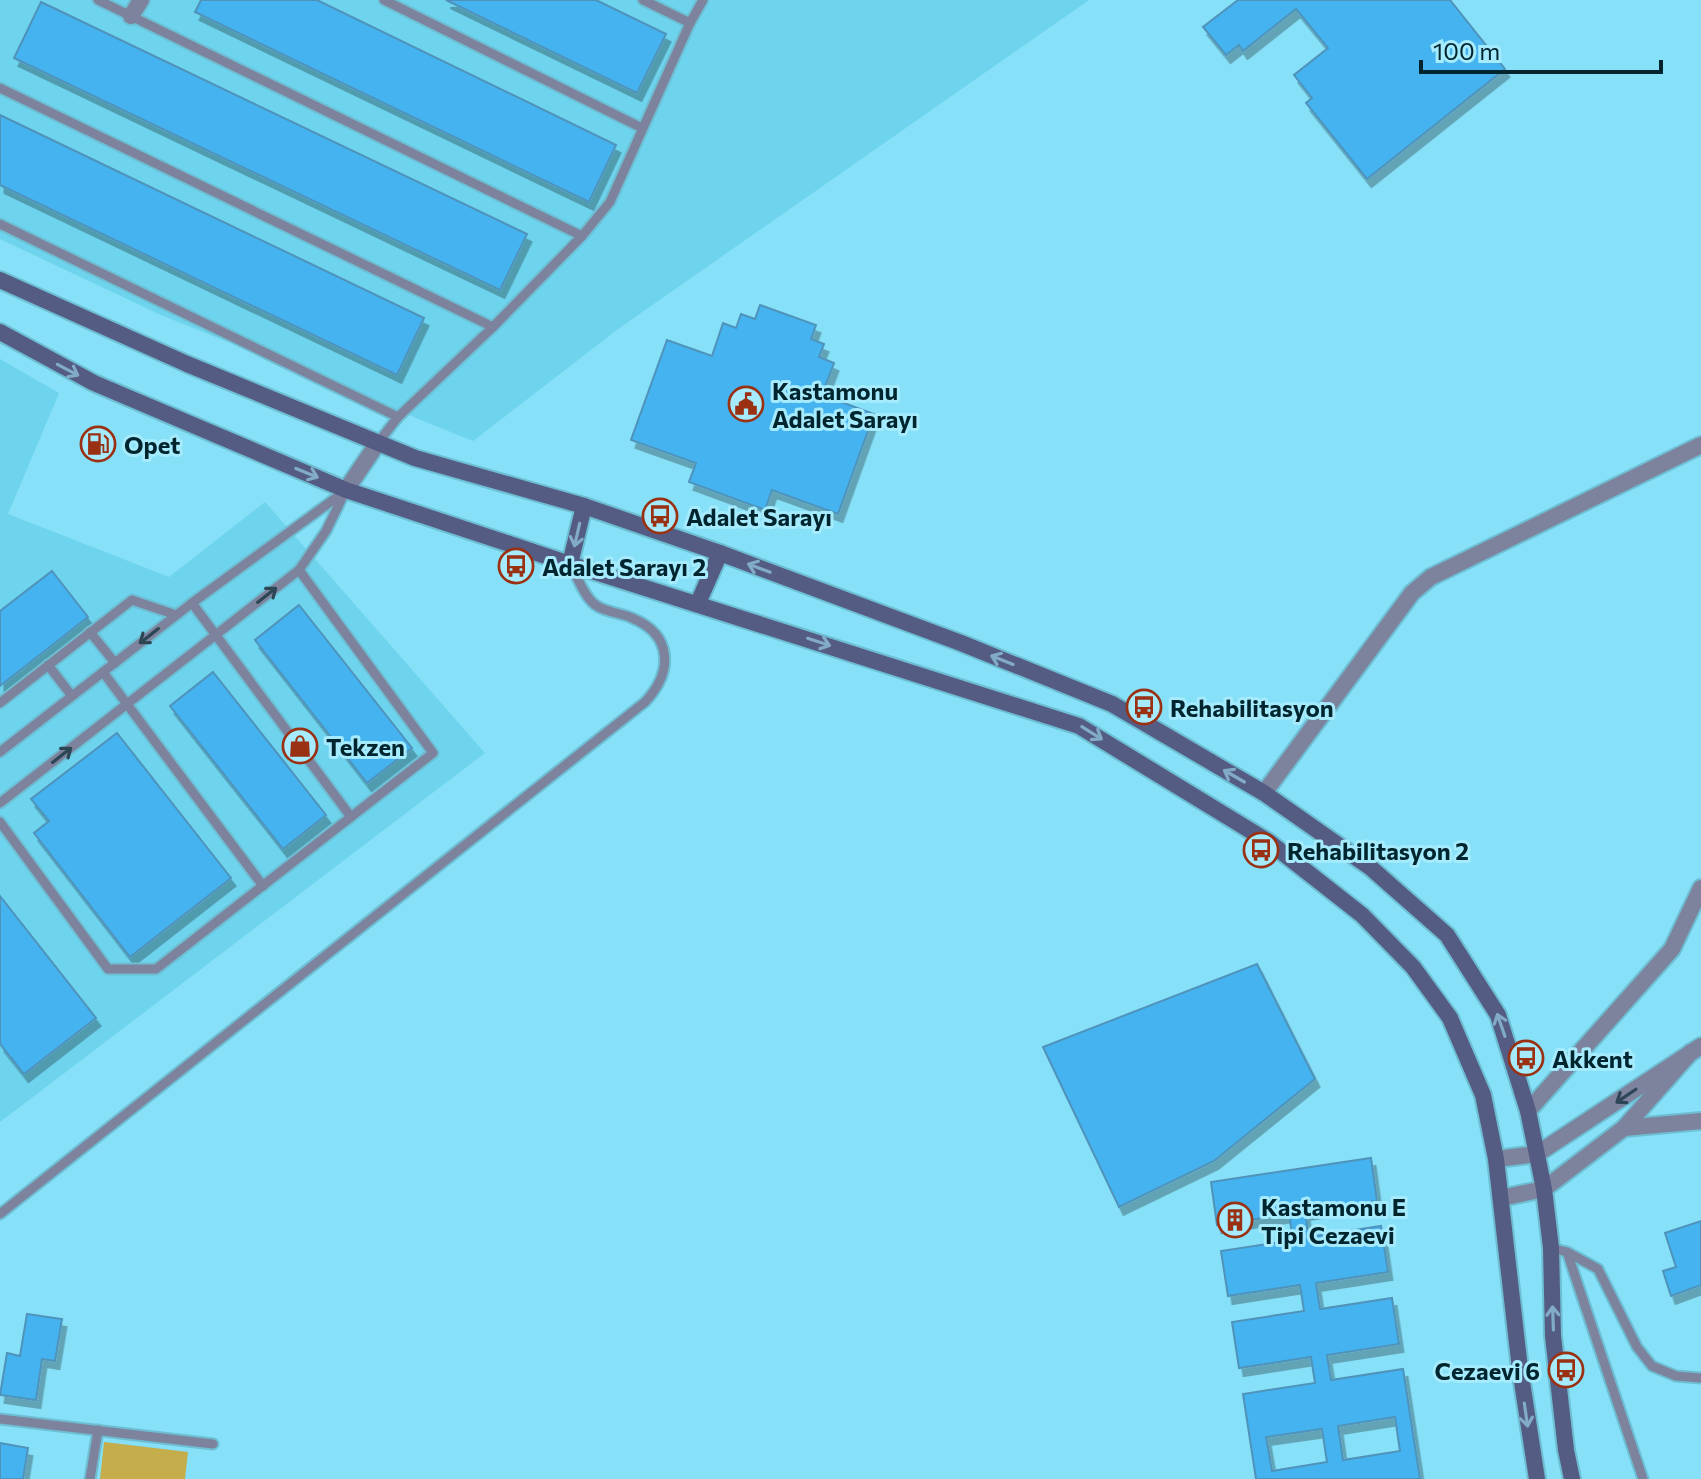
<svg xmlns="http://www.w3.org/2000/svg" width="1701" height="1479" font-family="Commissioner,sans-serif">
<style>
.built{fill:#6ed3ed}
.green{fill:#c4ad4a}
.building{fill:#44b3ef;stroke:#4f93bb;stroke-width:2;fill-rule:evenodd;filter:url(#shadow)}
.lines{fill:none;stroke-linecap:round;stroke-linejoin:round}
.lane-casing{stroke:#6ebed3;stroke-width:13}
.street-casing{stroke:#6ebed3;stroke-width:20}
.secondary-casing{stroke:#6ebed3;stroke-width:20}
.lane{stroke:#7d829d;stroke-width:9}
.street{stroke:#7d829d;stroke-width:16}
.secondary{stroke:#555c83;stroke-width:16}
.oneway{stroke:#81abc6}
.oneway2{stroke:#2c4655}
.labels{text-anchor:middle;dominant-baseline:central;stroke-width:6;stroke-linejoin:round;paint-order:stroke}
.poi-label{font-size:24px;font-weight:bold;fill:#00252e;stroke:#a5ebfd;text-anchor:start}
</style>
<defs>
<filter id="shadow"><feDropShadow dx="4.5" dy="8" stdDeviation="0" flood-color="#0004"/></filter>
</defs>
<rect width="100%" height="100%" fill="#86e0f7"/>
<g class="built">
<polygon points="0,0 1089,0 618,329 473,441 161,315 0,239"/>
<polygon points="0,359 59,393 8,514 169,577 265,502 485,753 0,1122"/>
</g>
<polygon class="green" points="104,1442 188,1452 185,1479 100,1479"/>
<g class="building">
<polygon points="201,0 317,0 616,145 589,202 195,12"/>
<polygon points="446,0 596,0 666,34 637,93"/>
<polygon points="1238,0 1450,0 1505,69 1367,179 1306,103 1312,98 1294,75 1328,48 1296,9 1243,51 1239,45 1226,55 1203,27"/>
<polygon points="41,2 527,234 500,290 14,58"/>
<polygon points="0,115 424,318 397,375 0,185"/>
<polygon points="760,305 816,325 811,339 824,344 819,357 834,363 822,395 874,414 838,514 772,490 765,510 689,482 696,463 631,440 667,340 712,356 723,323 736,328 741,314 755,319"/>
<polygon points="52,571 88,617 0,686 0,611"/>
<polygon points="299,605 412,748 367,783 255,640"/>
<polygon points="213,672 326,815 283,849 170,706"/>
<polygon points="117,733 231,878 130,957 34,833 49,821 31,799"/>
<polygon points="0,896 96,1018 24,1074 0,1044"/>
<polygon points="1257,964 1315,1079 1214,1161 1119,1207 1043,1047"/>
<path d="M1371,1158L1377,1201L1305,1212L1309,1237L1381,1226L1388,1272L1316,1283L1320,1309L1392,1298L1399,1344L1327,1355L1331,1380L1403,1369L1420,1479H1256L1243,1394L1315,1383L1311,1357L1239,1368L1232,1322L1304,1311L1300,1285L1228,1296L1221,1251L1293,1240L1289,1214L1217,1225L1211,1182ZM1395,1417L1400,1451L1343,1460L1338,1426ZM1322,1429L1327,1462L1272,1471L1266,1437Z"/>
<polygon points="1701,1221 1701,1285 1671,1296 1663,1271 1676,1267 1665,1233"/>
<polygon points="27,1314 62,1319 55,1361 42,1359 36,1400 0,1395 7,1353 20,1356"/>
<polygon points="0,1443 28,1448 23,1479 0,1479"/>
</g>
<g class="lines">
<g class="lane-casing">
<g id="lane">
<polyline points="98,0 582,236"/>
<polyline points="384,0 642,128"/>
<polyline points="643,0 690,23"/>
<polyline points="0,88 493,327"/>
<polyline points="0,224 398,417"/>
<polyline points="377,444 398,417 493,327 582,236 610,202 690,23 703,0"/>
<polyline points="192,603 351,817"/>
<polyline points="90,632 115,663"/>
<polyline points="48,665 72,696"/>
<polyline points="103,672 263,886"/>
<polyline points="0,703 132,600 176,615"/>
<polyline points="0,752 192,603 344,492"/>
<polyline points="0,803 299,570 326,531 346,490"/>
<polyline points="0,822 108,969 156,969 433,753 299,570"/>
<path d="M0,1214L645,702C673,672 673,635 632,618C621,613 606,612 597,606C585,599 577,576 570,564"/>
<polyline points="1551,1248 1567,1252 1643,1479"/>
<polyline points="1567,1252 1598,1269 1637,1347 1652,1366 1676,1376 1701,1378"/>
<polyline points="0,1419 213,1444"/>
<polyline points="90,1479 98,1430"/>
</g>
</g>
<g class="street-casing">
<g id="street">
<polyline points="131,16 141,0"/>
<polyline points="346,490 377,444"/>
<polyline points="1264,793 1412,593 1431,577 1701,445"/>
<polyline points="1528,1111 1672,949 1701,888"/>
<polyline points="1624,1128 1701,1121"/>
<polyline points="1496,1159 1537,1154 1701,1046"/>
<polyline points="1501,1198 1544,1189 1624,1128 1691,1052"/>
</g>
</g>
<g class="secondary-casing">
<g id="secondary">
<polyline points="0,280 187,364 415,458 584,506 720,553 961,643 1112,704 1264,793 1371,868 1447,935 1498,1015 1528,1111 1544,1189 1551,1248 1553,1336 1566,1450 1572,1479"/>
<polyline points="0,332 94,383 346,490 570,564 1079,726 1269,842 1362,915 1413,967 1450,1018 1483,1095 1496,1159 1520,1369 1537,1479"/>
<polyline points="570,564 584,506"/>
<polyline points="698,603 720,553"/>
</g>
</g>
<use href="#lane" class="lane"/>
<use href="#street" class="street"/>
<use href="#secondary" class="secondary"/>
</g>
<defs><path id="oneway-shaft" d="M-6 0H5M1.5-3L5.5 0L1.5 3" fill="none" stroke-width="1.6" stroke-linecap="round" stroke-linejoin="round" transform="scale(2)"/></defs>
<g class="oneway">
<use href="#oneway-shaft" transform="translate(68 370) rotate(28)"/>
<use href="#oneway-shaft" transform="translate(307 473) rotate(22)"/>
<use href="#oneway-shaft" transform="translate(577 535) rotate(103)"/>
<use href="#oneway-shaft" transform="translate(759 568) rotate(-159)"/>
<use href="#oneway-shaft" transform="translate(819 642) rotate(18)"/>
<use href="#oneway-shaft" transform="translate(1002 660) rotate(-158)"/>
<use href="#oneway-shaft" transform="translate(1092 733) rotate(32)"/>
<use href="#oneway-shaft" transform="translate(1234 776) rotate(-150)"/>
<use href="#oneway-shaft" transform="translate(1501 1025) rotate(-109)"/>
<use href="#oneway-shaft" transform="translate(1553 1318) rotate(-92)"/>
<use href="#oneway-shaft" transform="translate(1526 1415) rotate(82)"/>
</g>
<g class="oneway2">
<use href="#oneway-shaft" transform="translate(267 595) rotate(-38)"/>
<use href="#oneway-shaft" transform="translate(149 636) rotate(142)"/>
<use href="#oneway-shaft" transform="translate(62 755) rotate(-38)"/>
<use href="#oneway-shaft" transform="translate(1626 1096) rotate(146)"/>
</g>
<defs>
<g id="civic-ring" transform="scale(1.8)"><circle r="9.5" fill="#a5ebfd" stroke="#993112" stroke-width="1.5"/><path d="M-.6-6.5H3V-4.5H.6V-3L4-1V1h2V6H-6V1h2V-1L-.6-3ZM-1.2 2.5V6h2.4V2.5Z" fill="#993112"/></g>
<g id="fuel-ring" transform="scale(1.8)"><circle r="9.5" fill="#a5ebfd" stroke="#993112" stroke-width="1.5"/><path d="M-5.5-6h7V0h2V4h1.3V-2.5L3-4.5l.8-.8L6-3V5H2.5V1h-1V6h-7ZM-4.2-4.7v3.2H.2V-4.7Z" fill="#993112"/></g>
<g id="bus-ring" transform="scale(1.8)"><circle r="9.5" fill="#a5ebfd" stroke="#993112" stroke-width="1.5"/><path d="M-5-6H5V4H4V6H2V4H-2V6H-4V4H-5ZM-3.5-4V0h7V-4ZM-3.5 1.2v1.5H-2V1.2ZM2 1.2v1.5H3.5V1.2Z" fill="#993112"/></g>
<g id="shop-ring" transform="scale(1.8)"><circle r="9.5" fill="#a5ebfd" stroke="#993112" stroke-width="1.5"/><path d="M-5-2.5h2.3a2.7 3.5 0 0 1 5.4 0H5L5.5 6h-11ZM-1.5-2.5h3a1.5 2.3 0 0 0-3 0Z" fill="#993112"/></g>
<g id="building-ring" transform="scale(1.8)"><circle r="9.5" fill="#a5ebfd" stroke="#993112" stroke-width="1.5"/><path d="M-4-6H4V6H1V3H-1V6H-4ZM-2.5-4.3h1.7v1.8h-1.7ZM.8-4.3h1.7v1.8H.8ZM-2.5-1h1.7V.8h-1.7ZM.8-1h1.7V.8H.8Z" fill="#993112"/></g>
</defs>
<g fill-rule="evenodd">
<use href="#civic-ring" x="746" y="404"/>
<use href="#fuel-ring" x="98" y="444"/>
<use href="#bus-ring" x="660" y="516"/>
<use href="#bus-ring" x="516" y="566"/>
<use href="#bus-ring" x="1144" y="707"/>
<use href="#shop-ring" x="300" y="746"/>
<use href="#bus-ring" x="1261" y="850"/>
<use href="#bus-ring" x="1526" y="1058"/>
<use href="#building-ring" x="1235" y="1220"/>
<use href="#bus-ring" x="1566" y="1370"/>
</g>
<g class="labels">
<g class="poi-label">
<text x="772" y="390">Kastamonu<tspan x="772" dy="28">Adalet Sarayı</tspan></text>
<text x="124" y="444">Opet</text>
<text x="686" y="516">Adalet Sarayı</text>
<text x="542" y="566">Adalet Sarayı 2</text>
<text x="1170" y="707">Rehabilitasyon</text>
<text x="326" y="746">Tekzen</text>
<text x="1287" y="850">Rehabilitasyon 2</text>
<text x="1552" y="1058">Akkent</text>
<text x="1261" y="1206">Kastamonu E<tspan x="1261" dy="28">Tipi Cezaevi</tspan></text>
<text x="1540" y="1370" text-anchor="end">Cezaevi 6</text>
</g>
</g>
<path d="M1421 60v12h240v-12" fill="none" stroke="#00252e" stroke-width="4"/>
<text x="1433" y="60" font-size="24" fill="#00252e" stroke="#a5ebfd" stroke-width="6" paint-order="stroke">100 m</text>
</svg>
